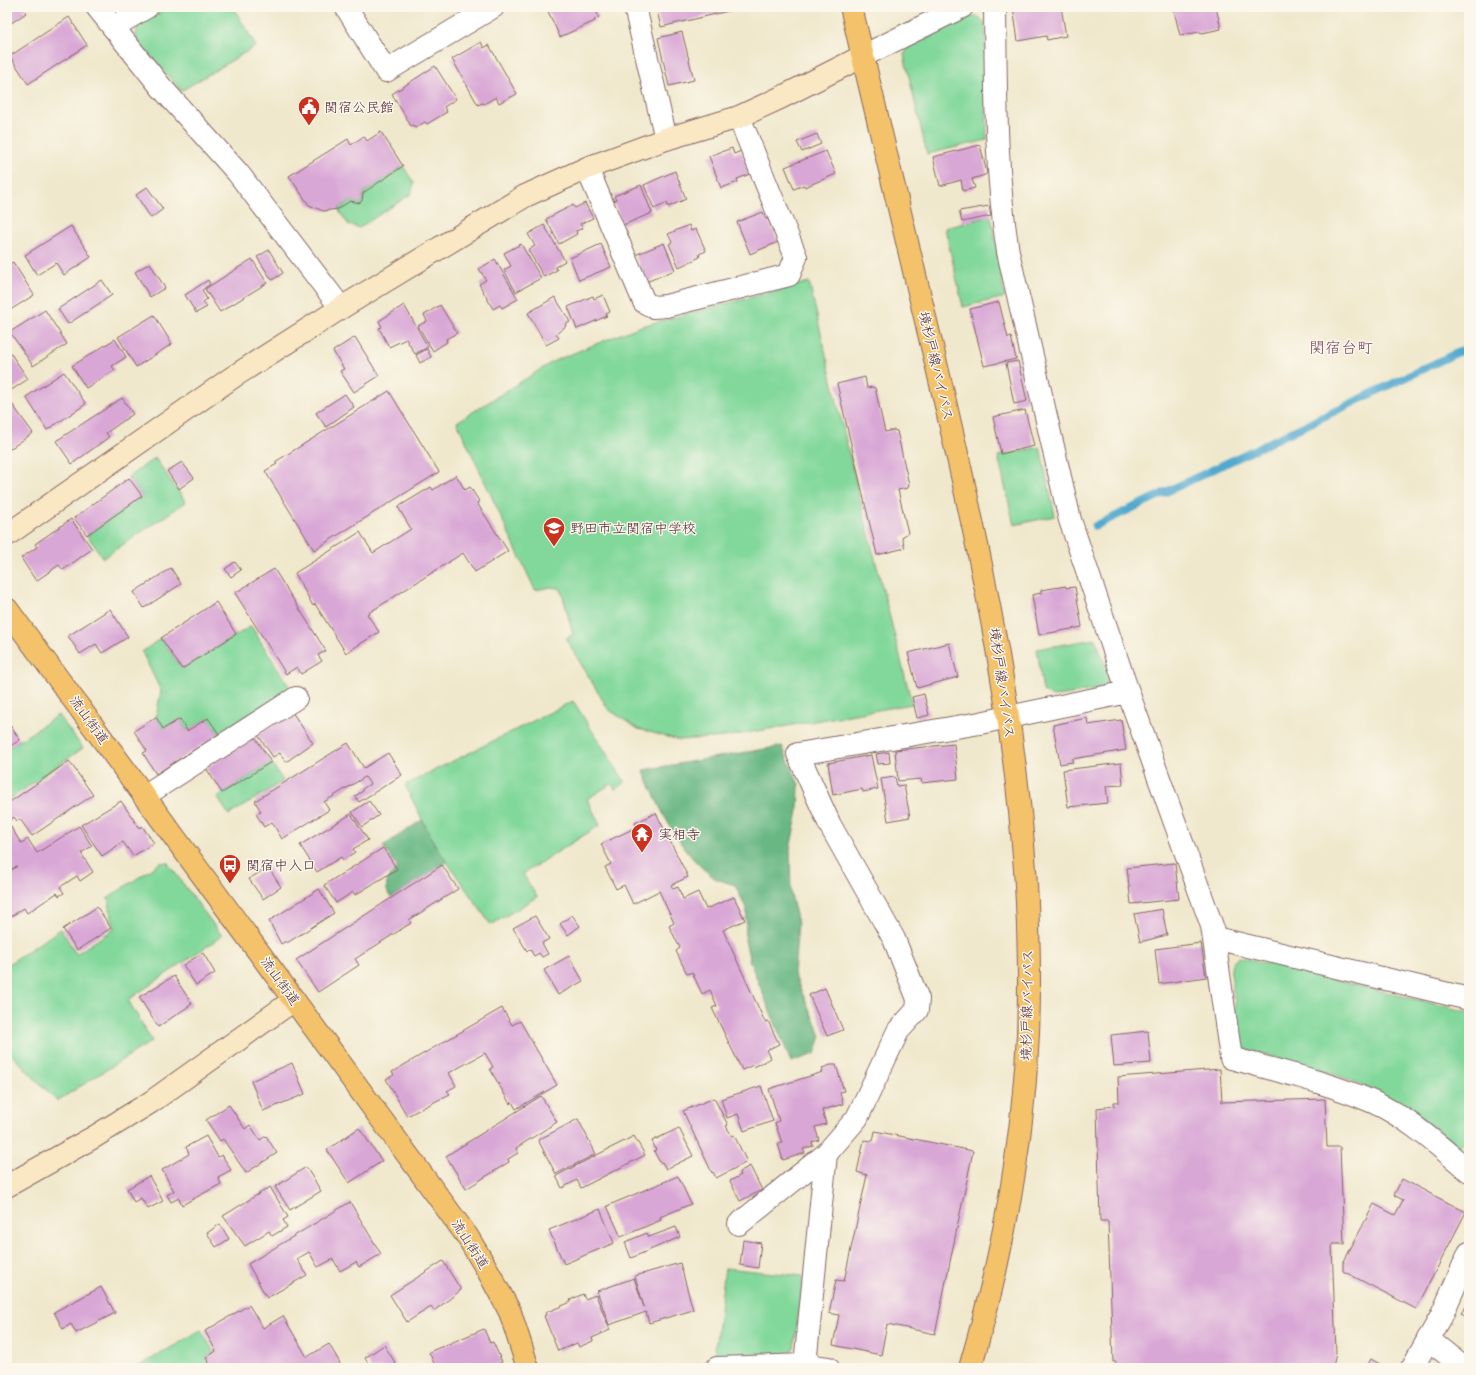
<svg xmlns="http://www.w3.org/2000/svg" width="1476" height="1375" font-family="Caveat,'Klee One',sans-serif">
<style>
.green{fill:#82d89b;stroke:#667c63}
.forest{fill:#69b883;stroke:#5a6c57}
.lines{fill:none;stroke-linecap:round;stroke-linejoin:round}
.stream{stroke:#51a9ce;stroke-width:8}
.building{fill:#d9a7d6}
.street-casing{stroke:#846563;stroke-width:24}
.secondary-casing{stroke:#846563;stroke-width:24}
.primary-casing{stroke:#846563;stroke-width:24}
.street{stroke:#fff;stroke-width:22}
.secondary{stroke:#fae7c3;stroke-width:22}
.primary{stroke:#f3c26a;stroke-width:22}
.labels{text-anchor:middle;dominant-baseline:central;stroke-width:3;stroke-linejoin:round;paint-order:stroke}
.poi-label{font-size:14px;fill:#4a1f2b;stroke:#fbf7ec;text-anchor:start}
.street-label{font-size:14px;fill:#4a1f2b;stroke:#fbf7ec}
.quarter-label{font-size:16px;fill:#7c4f67;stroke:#fbf7ec}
</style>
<rect width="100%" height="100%" fill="#fbf7ec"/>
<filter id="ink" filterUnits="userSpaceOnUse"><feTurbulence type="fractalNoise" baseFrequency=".025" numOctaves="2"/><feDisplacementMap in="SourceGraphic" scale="8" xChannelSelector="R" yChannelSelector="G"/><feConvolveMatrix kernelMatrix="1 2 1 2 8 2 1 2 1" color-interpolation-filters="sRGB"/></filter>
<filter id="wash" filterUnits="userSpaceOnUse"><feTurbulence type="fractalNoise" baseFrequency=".012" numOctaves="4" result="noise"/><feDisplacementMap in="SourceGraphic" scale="16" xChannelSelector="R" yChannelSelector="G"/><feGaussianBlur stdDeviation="0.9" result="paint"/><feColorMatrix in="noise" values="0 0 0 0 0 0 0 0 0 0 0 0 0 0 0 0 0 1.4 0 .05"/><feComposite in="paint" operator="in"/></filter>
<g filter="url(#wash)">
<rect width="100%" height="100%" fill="#f0e8cc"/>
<g class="green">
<polygon points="169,7 233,7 256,46 181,91 136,39 137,27"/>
<polygon points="975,15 985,23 987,140 927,154 904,55 910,44"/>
<polygon points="403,166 414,183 411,194 359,228 348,224 338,209 350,201 359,203 362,201 363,193"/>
<polygon points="991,216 1005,297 963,307 945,228"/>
<polygon points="809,282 859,496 912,704 724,737 679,740 638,729 608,709 566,639 573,634 561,589 552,587 535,590 457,422 554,361 638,327"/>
<polygon points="1040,447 1055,516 1014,525 998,456"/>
<polygon points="155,458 186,502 103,558 87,535 142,496 128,477"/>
<polygon points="251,626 290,688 219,734 208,718 187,731 180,719 163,729 156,717 161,691 142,652 161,638 182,669"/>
<polygon points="1095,639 1110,677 1104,688 1053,697 1043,691 1037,649"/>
<polygon points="573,701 625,782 616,790 611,784 587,799 600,825 523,874 537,897 491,925 435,845 405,785"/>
<polygon points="58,715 83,748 7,801 7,749"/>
<polygon points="271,762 283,781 229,815 217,797"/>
<polygon points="167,862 222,936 128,1000 152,1041 57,1101 7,1050 7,965 61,929 76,954 114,929 108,898 160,863"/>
<path d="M1239,957L1469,1012V1135L1460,1147C1422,1117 1382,1091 1336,1075C1307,1065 1277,1058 1247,1050L1240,1041L1230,965Z"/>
<polygon points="725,1268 803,1276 794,1348 785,1356 714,1359"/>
<polygon points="201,1330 214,1352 206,1358 212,1368 136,1368"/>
</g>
<g class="forest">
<path d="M782,746L799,785L798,811L790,849L791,895L798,923L794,974L821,1036L815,1054L791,1062L750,962L745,940L747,910L735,885C728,882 717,881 712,876C677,850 660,808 643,770Z"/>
<path d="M422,820L435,845L447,862L391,898C382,886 388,877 398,868L383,846Z"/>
</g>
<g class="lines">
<polyline class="stream" points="1095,526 1469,347"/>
</g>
<g id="blocks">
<g class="building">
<polygon points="7,7 22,7 26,13 7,26"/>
<polygon points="546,7 594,7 599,17 594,20 595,21 560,37"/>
<polygon points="656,7 741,7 741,8 661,27"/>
<polygon points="1013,7 1061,7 1066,36 1047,40 1046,36 1018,41"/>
<polygon points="1192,7 1216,7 1221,29 1202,33 1201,32 1180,35 1174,11"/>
<polygon points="69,17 87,45 28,84 10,56"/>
<polygon points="682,32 694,80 669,86 658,38"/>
<polygon points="481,42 484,48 489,45 517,94 499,103 496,97 484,104 482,103 478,105 452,59"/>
<polygon points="435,66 456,99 444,107 447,112 427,124 425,122 415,128 413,125 411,126 392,94"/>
<polygon points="381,132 403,166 363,193 362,201 359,203 350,201 338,209 323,211 309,205 289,176 348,139 351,145 364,136 367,141"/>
<polygon points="817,134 821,144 802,152 797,142"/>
<polygon points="980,145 987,173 985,175 972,179 975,188 963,191 961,180 940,186 933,157"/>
<polygon points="732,148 734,154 741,151 750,174 737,179 738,182 721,188 709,156"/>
<polygon points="826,151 836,174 805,187 804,185 794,189 785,167"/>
<polygon points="675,171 686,199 668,207 667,203 654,209 644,185"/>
<polygon points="641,185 652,213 623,225 613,201 616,200 614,196"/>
<polygon points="147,187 163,209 151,218 136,195"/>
<polygon points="585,203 593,218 580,224 583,228 576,231 577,234 559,244 546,219 573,205 575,208"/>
<polygon points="989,206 991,216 962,222 959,211"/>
<polygon points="763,212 766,219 768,219 778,242 750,254 737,222"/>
<polygon points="544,225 565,261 555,267 557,270 544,277 528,250 535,246 528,234"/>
<polygon points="689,225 691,231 696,229 706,251 699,254 700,257 679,267 669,244 672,242 668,234"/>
<polygon points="71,226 91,257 64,275 56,263 37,275 25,255"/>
<polygon points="664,243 675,270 646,282 635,255"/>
<polygon points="521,244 541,278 516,292 504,270 511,266 504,253"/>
<polygon points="601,244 611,267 579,280 570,258"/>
<polygon points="269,250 283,273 272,280 257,257"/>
<polygon points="252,259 267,283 220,312 205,289"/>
<polygon points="495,259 518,299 502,308 500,305 493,309 479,284 486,280 479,269"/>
<polygon points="13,262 34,295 7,312 7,266"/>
<polygon points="150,263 165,288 150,297 135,272"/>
<polygon points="102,280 112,295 68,324 58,309"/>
<polygon points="208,280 210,284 202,290 207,299 203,302 207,307 196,313 185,295"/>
<polygon points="603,295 610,312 606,314 607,316 577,329 568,307 593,296 594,299"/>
<polygon points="555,297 570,322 565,324 566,326 556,334 559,338 546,345 528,313"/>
<polygon points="999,302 1008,338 1011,337 1016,359 984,366 970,309"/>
<polygon points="404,305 428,347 415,354 406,339 389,347 379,328 382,327 379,321"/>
<polygon points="440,305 457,333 446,339 447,342 433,351 418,326 427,321 424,315"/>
<polygon points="45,310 67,344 33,366 10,332"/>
<polygon points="154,315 172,344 136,367 118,337"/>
<polygon points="355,337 379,376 354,392 340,371 344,369 333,351"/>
<polygon points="115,339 126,357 112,366 115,370 86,388 72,366"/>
<polygon points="7,348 28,379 7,393"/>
<polygon points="427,349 431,357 420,363 416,355"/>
<polygon points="1018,361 1027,401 1014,404 1006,363"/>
<polygon points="64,372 86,404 47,430 26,397"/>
<polygon points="865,377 867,388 873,387 875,388 885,432 894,430 897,431 909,485 908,488 898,490 908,533 902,537 905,548 877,555 837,384"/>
<polygon points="389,391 439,472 314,550 265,471 277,464 275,462"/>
<polygon points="345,394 354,407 326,427 316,413"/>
<polygon points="122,398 133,414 106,433 109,437 72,464 56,441"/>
<polygon points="12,404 33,433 7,451 7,408"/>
<polygon points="1025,410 1034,446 1001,454 993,417"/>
<polygon points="182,462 194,478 179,489 167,471"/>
<polygon points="456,475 465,490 470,487 479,501 477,503 508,551 475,572 463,553 367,614 379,632 346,653 315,604 313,606 295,573 360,532 373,553 411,529 398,507 431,487 433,490"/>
<polygon points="129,478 142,496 87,535 74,518"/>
<polygon points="71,519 92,549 63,570 59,565 36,581 21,558 37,547 35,544"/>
<polygon points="235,562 241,570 231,577 225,569"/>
<polygon points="171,568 181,584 144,608 134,592"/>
<polygon points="274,569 326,651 318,655 322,661 301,674 297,667 286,674 235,593"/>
<polygon points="1066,586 1066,588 1075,587 1082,627 1039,635 1032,595 1041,593 1041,590"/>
<polygon points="216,602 236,634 182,669 161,638"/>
<polygon points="110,609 128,637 102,653 96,644 80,654 68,636"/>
<polygon points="949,643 958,677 917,688 908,653"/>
<polygon points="924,694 929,715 917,718 912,697"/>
<polygon points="292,712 313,743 286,762 280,753 273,757 258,735"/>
<polygon points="156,717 163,729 180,719 187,731 208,718 219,734 156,774 143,753 147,751 134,731"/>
<polygon points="1087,718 1088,725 1121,720 1126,750 1072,759 1073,762 1060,764 1053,725"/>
<polygon points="7,721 20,740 7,748"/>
<polygon points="255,737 271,762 222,793 206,768"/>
<polygon points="348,743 364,768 388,753 402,775 359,802 355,796 363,791 362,789 370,784 365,777 324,802 329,810 282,839 272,822 264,827 256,814 261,812 255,801"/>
<polygon points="954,744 958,779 922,783 921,779 898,781 895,750"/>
<polygon points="889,752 890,763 878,764 876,754"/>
<polygon points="871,755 878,789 863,792 862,789 833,795 828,763"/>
<polygon points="69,761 93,795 32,836 20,819 17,821 14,817 7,822 7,804"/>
<polygon points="1121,763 1123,785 1106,786 1108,803 1068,807 1063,770"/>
<polygon points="895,777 897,786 904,785 910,817 888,821 881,779"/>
<polygon points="121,801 139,828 142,826 154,843 133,856 123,842 102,856 81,825"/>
<polygon points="369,801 379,815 362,827 352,812"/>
<polygon points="656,813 688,877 671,885 673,889 678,887 683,899 698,892 706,909 734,897 745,920 723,930 765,1022 768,1021 779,1044 767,1050 771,1058 754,1067 753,1065 742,1070 712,1008 717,1006 710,990 702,994 692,972 687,974 676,951 680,948 669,926 674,923 659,891 633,904 624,885 616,889 605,867 611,864 601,844 637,827 635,823"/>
<polygon points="351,814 368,840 353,849 355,852 343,860 341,857 317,872 300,845"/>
<polygon points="10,826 21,843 28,839 37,853 79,826 92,846 81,853 93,872 80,881 77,876 60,887 64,893 59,896 57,893 27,913 24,908 7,919 7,873 17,866 7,872 7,827"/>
<polygon points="383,848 397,869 355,895 353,892 336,903 324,885"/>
<polygon points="1175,863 1179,899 1131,904 1127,868"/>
<polygon points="442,865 458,889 409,920 411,923 355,959 359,965 318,992 296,960"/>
<polygon points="268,867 281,887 263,899 249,879"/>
<polygon points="319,889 334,913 287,943 286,941 281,944 269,921"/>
<polygon points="97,907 111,928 77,950 63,929"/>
<polygon points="1162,909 1167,935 1140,942 1134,914"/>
<polygon points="572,915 580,926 568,935 560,924"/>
<polygon points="535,916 549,939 542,943 548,954 542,957 539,953 534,956 530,949 527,951 513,928"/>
<polygon points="1201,943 1206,977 1159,984 1155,949"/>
<polygon points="203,953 215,973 196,985 183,965"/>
<polygon points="569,956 583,981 558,995 544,970"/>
<polygon points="174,976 192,1004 158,1027 139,997"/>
<polygon points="825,988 843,1030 827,1036 809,995"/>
<polygon points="502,1008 512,1025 520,1021 557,1085 516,1109 512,1102 510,1104 490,1069 493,1067 485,1053 449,1073 456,1086 447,1091 450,1094 407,1116 386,1079 394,1075 392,1072"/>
<polygon points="1148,1031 1151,1063 1114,1066 1111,1035"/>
<polygon points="292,1063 305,1094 263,1111 251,1081"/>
<polygon points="831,1065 836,1065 844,1091 840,1092 843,1104 822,1110 826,1124 815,1127 819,1140 812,1142 813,1146 803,1149 805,1153 783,1160 778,1144 782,1143 775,1123 779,1121 769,1089 823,1072 822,1068"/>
<polygon points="1220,1069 1222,1102 1325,1099 1327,1147 1340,1147 1344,1244 1332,1244 1336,1353 1333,1367 1116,1368 1116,1362 1113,1362 1108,1221 1100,1221 1097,1108 1114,1106 1114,1102 1119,1102 1118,1077"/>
<polygon points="761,1086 773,1121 744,1131 738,1114 727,1118 721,1099"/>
<polygon points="541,1096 557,1122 516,1148 518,1153 508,1159 509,1162 466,1189 446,1156"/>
<polygon points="714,1098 728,1125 726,1126 732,1136 734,1135 747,1162 716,1178 713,1172 712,1173 683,1111"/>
<polygon points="229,1105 245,1129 250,1125 260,1140 266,1136 277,1153 246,1173 223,1139 220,1141 206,1120"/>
<polygon points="578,1119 596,1154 556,1174 538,1140"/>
<polygon points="359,1128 382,1161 349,1183 327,1150"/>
<polygon points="679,1128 693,1156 666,1169 662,1162 660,1163 654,1151 656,1150 652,1141"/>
<polygon points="875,1131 973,1151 935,1334 887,1324 881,1355 833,1345 839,1315 829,1313 836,1280 844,1281 867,1175 857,1172 864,1140 873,1141"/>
<polygon points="206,1136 218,1157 222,1155 231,1170 218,1177 221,1184 206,1192 182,1205 179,1198 171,1202 167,1195 174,1191 162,1170 189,1154 186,1147"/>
<polygon points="634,1136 645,1155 581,1188 577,1180 562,1188 556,1176"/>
<polygon points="750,1166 762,1190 740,1201 730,1181 741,1175 739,1172"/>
<polygon points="306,1167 321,1191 290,1210 275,1187"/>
<polygon points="149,1176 163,1201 148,1209 141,1198 134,1202 127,1189"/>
<polygon points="678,1176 691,1204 660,1217 661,1220 621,1237 607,1206"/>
<polygon points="1402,1179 1466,1212 1416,1309 1343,1271 1343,1263 1374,1204 1395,1215 1403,1200 1394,1195"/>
<polygon points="270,1187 288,1217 283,1220 287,1227 272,1236 269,1231 245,1246 223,1216"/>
<polygon points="350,1202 381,1254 359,1267 356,1262 340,1271 333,1259 318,1267 309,1252 297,1259 307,1275 267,1298 248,1264"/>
<polygon points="600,1209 614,1243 564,1264 549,1230"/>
<polygon points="220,1224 229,1239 216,1247 207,1233"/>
<polygon points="676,1227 680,1237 631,1258 625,1242 647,1233 649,1237"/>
<polygon points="743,1240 761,1243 758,1268 740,1265"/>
<polygon points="443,1261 461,1290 434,1311 431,1307 407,1322 390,1295"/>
<polygon points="680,1263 693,1310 649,1323 646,1312 609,1325 597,1291 634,1278 644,1307 635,1276"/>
<polygon points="101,1287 115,1313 76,1333 71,1324 63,1329 54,1312"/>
<polygon points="583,1294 585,1299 596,1295 610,1330 592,1338 593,1341 579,1347 577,1343 558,1351 544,1316 546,1315 545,1313 571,1302 570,1300"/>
<polygon points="1469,1303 1469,1320 1461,1313"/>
<polygon points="249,1305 263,1328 283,1316 307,1357 329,1344 340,1363 335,1368 212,1368 206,1358 216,1351 205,1331"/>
<polygon points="484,1329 490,1343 493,1342 502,1362 488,1368 436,1368 429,1352"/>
<polygon points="384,1345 396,1364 390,1368 371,1368 365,1358"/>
<polygon points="1371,1359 1385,1367 1384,1368 1366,1368"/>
</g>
</g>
</g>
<g filter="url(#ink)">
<use href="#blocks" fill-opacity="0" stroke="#846563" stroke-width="1"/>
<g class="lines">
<g class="street-casing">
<g id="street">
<polyline points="97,7 161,87 238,173 341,308"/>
<polyline points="346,7 386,71 493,7"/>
<polyline points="635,7 666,139"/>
<path d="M995,7C996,89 995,171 1008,252L1070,520L1128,692L1212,926L1231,1058C1278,1071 1327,1082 1373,1102C1409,1118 1439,1146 1469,1171"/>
<polyline points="113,27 147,7"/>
<polyline points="863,56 962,7"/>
<polyline points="587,168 644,302 653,307 666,306 789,275 796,257 739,117"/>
<polyline points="144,796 296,698"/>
<polyline points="1215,938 1469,999"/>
<polyline points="739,1224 826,1154 857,1118 898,1031 917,1010 918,999 894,939 830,825 798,754 980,723 1128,692"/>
<polyline points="1428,1339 1464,1368"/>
<polyline points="805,1365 826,1154"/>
<polyline points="717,1368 805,1365 828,1368"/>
<polyline points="1412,1368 1441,1317 1469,1253"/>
</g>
</g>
<g class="secondary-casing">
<g id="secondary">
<polyline points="7,535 233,377 341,308 525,196 587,168 666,139 739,117 782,97 863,56"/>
<polyline points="7,1186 94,1137 151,1102 294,1000"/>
</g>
</g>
<g class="primary-casing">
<g id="primary">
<path d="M851,7C879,124 907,242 935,359C987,579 1037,805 1028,1033C1023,1147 1002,1259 970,1368"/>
<polyline points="7,609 467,1236 488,1271 510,1312 528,1368"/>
</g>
</g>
<use href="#street" class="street"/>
<use href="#secondary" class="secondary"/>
<use href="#primary" class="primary"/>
</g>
</g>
<defs>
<g id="civic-pin" transform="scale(1.15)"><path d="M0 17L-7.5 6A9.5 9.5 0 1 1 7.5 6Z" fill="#c8321e" stroke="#fbf7ec"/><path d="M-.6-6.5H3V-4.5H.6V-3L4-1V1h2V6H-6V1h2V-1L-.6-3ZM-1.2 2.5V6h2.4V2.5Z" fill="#fff"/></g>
<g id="school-pin" transform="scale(1.15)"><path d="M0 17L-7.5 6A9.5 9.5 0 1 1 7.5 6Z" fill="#c8321e" stroke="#fbf7ec"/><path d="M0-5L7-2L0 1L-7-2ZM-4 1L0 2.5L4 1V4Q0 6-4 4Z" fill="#fff"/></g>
<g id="temple-pin" transform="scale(1.15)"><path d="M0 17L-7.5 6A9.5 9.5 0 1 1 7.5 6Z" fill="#c8321e" stroke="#fbf7ec"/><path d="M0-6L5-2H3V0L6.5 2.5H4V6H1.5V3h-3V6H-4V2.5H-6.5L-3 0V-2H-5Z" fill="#fff"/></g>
<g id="bus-pin" transform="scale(1.15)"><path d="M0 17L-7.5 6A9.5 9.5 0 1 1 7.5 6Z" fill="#c8321e" stroke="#fbf7ec"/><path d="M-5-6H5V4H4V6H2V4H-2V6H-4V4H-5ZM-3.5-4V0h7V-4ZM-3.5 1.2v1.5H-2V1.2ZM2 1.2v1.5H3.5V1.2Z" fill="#fff"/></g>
</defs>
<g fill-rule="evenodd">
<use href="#civic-pin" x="309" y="107"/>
<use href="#school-pin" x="554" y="528"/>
<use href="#temple-pin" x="642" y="834"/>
<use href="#bus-pin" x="230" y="865"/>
</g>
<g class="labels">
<g class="poi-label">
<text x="324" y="107">関宿公民館</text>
<text x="570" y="528">野田市立関宿中学校</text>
<text x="658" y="834">実相寺</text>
<text x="246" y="865">関宿中入口</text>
</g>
<g class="street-label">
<text transform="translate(936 366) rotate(77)">境杉戸線バイパス</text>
<text transform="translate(1002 683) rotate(82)">境杉戸線バイパス</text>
<text transform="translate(89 720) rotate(54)">流山街道</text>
<text transform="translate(280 981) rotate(54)">流山街道</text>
<text transform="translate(1027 1005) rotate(-89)">境杉戸線バイパス</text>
<text transform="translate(470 1244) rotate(57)">流山街道</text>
</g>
<g class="quarter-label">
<text x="1341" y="348">関宿台町</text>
</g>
</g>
<rect width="1476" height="1375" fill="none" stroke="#fbf7ec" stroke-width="24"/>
</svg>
